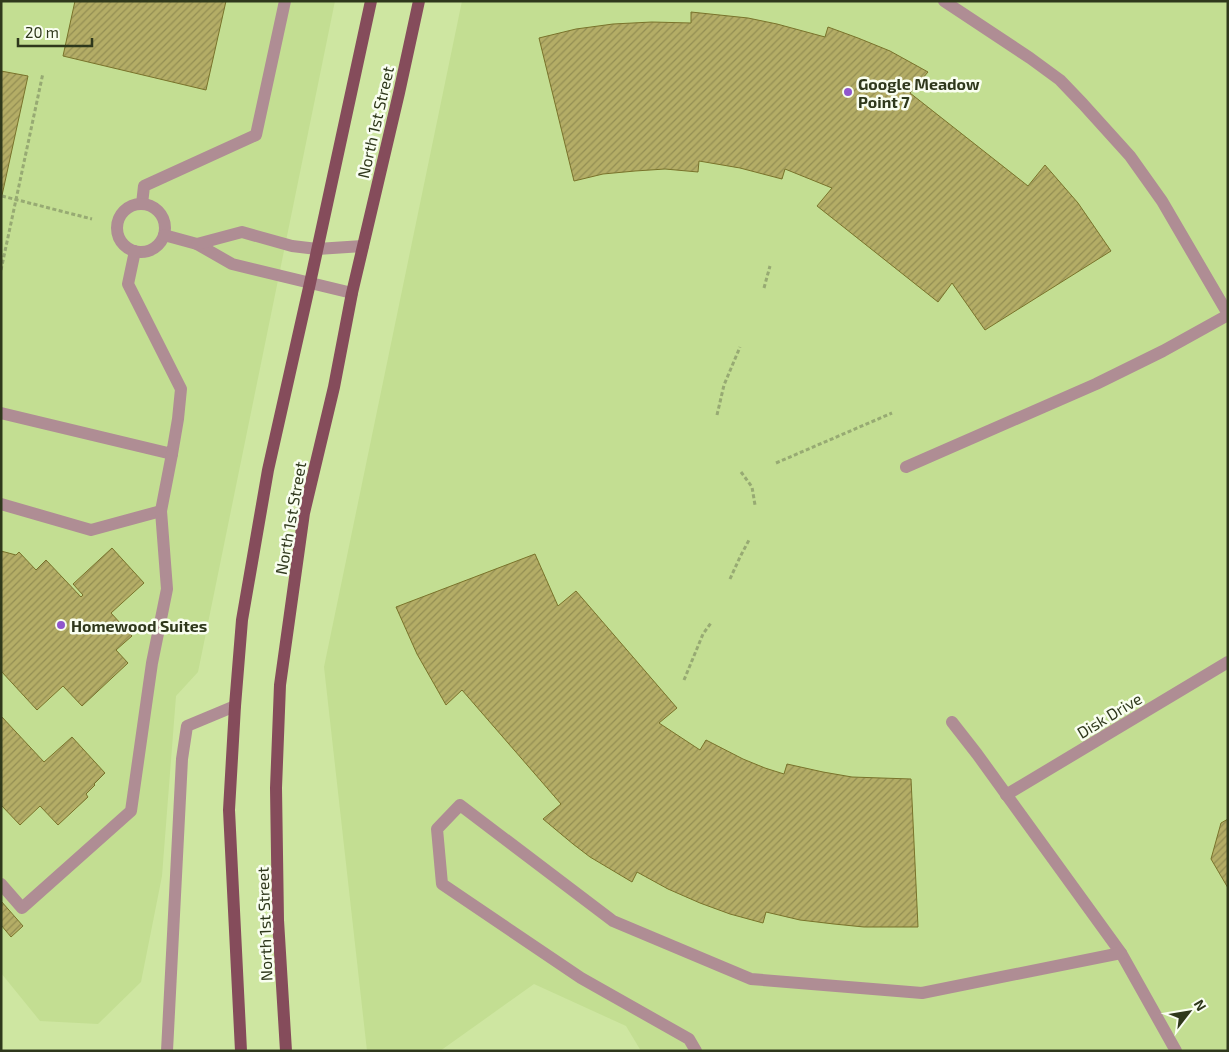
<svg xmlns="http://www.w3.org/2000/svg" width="1229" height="1052" font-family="'Exo 2',sans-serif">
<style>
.built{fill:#c3de92}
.building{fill:url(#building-hatch);stroke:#79732b}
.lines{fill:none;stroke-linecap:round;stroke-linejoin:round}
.path{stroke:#97aa73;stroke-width:3;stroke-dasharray:4 2.5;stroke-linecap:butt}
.minor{stroke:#af8d94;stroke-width:12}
.major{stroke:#854c5b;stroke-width:12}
.poi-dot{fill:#9056cd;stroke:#f9fef0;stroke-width:2}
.labels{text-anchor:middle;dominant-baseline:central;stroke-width:5;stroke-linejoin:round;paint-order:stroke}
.poi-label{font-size:16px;font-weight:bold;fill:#2f381c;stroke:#f9fef0;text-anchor:start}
.street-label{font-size:16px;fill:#2f381c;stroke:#f9fef0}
</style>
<defs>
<pattern id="building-hatch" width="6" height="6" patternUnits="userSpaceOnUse" patternTransform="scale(1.25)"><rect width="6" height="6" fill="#b4ad66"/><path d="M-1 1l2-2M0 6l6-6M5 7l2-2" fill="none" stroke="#938e53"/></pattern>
</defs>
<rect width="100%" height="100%" fill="#cee6a1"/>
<g class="built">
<polygon points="1,1 335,1 198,672 176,696 162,876 141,982 98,1024 40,1021 1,973"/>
<polygon points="462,1 1228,1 1228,1051 641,1051 626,1026 534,984 440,1051 367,1051 324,667"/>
</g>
<g class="building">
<polygon points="75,1 226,1 206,90 63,56"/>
<polygon points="691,12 748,18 777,24 825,37 828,27 858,38 890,51 928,72 910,93 1028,186 1045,165 1078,203 1111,251 985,330 952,283 938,302 817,206 832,188 785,169 782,179 740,168 699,161 698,172 665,169 635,171 603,174 574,181 539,38 576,29 613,24 652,22 691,23"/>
<polygon points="1,71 28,76 1,200"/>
<polygon points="112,548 144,583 111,613 132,636 116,650 128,663 82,706 63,686 37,710 1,671 1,551 16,555 19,552 36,570 46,560 81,597 83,595 73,584"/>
<polygon points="535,554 558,606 576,591 677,708 659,723 700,750 706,740 743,759 765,768 784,774 787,764 823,772 852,777 911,779 918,927 864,927 834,924 800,920 766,912 763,923 730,914 700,903 668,889 637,872 632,882 590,857 573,844 543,819 561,804 462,690 446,705 417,654 396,607"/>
<polygon points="1,716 44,762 72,737 105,773 94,784 95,785 86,794 88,797 58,825 40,806 20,825 1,805"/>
<polygon points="1228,819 1228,888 1211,859 1221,823"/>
<polygon points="1,901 23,926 11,937 1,925"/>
</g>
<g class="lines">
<g class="path">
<polyline points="2,196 92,219"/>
<polyline points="1,270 43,73"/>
<polyline points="764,288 770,266"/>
<polyline points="717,415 724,385 740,347"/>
<polyline points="776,463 892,413"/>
<polyline points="741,472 752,487 755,505"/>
<polyline points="730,579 740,557 749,540"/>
<polyline points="684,680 703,634 711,623"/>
</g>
<g class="minor">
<polyline points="944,1 1030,58 1060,80 1083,104 1130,156 1162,201 1228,314"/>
<polyline points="142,204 144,186 256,135 285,1"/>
<circle cx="141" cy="228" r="24"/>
<polyline points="164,235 197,244 232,264 352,293"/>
<polyline points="197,244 242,232 292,246 317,249 363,246"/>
<polyline points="1,413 172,454 178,419 181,389 128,284 135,251"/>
<polyline points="906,467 1096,384 1163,351 1228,315"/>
<polyline points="1,504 91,530 161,511"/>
<polyline points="952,722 977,754 1121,953 1176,1051"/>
<polyline points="1006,795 1228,662"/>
<polyline points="1,884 22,908 131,811 152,663 167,589 161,511 172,454"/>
<polyline points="167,1051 182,759 187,726 235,706"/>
<polyline points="696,1051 689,1039 581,978 442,884 437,829 460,805 613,921 751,979 922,993 1121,953"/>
</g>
<g class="major">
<polyline points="241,1051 229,810 235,706 242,620 268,470 310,283 371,1"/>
<polyline points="286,1051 278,920 276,788 280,685 304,513 334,387 352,293 399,93 419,1"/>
</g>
</g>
<g class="poi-dot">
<circle cx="848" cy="92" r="5"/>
<circle cx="61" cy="625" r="5"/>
</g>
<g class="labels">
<g class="poi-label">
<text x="858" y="83">Google Meadow<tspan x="858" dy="18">Point 7</tspan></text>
<text x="71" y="625">Homewood Suites</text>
</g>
<g class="street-label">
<text transform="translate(375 122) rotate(-77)">North 1st Street</text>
<text transform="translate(290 518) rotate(-80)">North 1st Street</text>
<text transform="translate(1109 715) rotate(-31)">Disk Drive</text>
<text transform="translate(264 924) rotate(-92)">North 1st Street</text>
</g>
</g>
<rect width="1229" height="1052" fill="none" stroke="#2f381c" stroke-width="5"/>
<g transform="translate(1189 1012) rotate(59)" stroke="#f9fef0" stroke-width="4" paint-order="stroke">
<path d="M0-4L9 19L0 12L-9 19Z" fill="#2f381c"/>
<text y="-8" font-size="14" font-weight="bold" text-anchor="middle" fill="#2f381c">N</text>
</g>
<path d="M18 38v8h74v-8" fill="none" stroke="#2f381c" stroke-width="2.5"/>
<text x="25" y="38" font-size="15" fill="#2f381c" stroke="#f9fef0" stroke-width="4" paint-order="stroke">20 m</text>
</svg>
